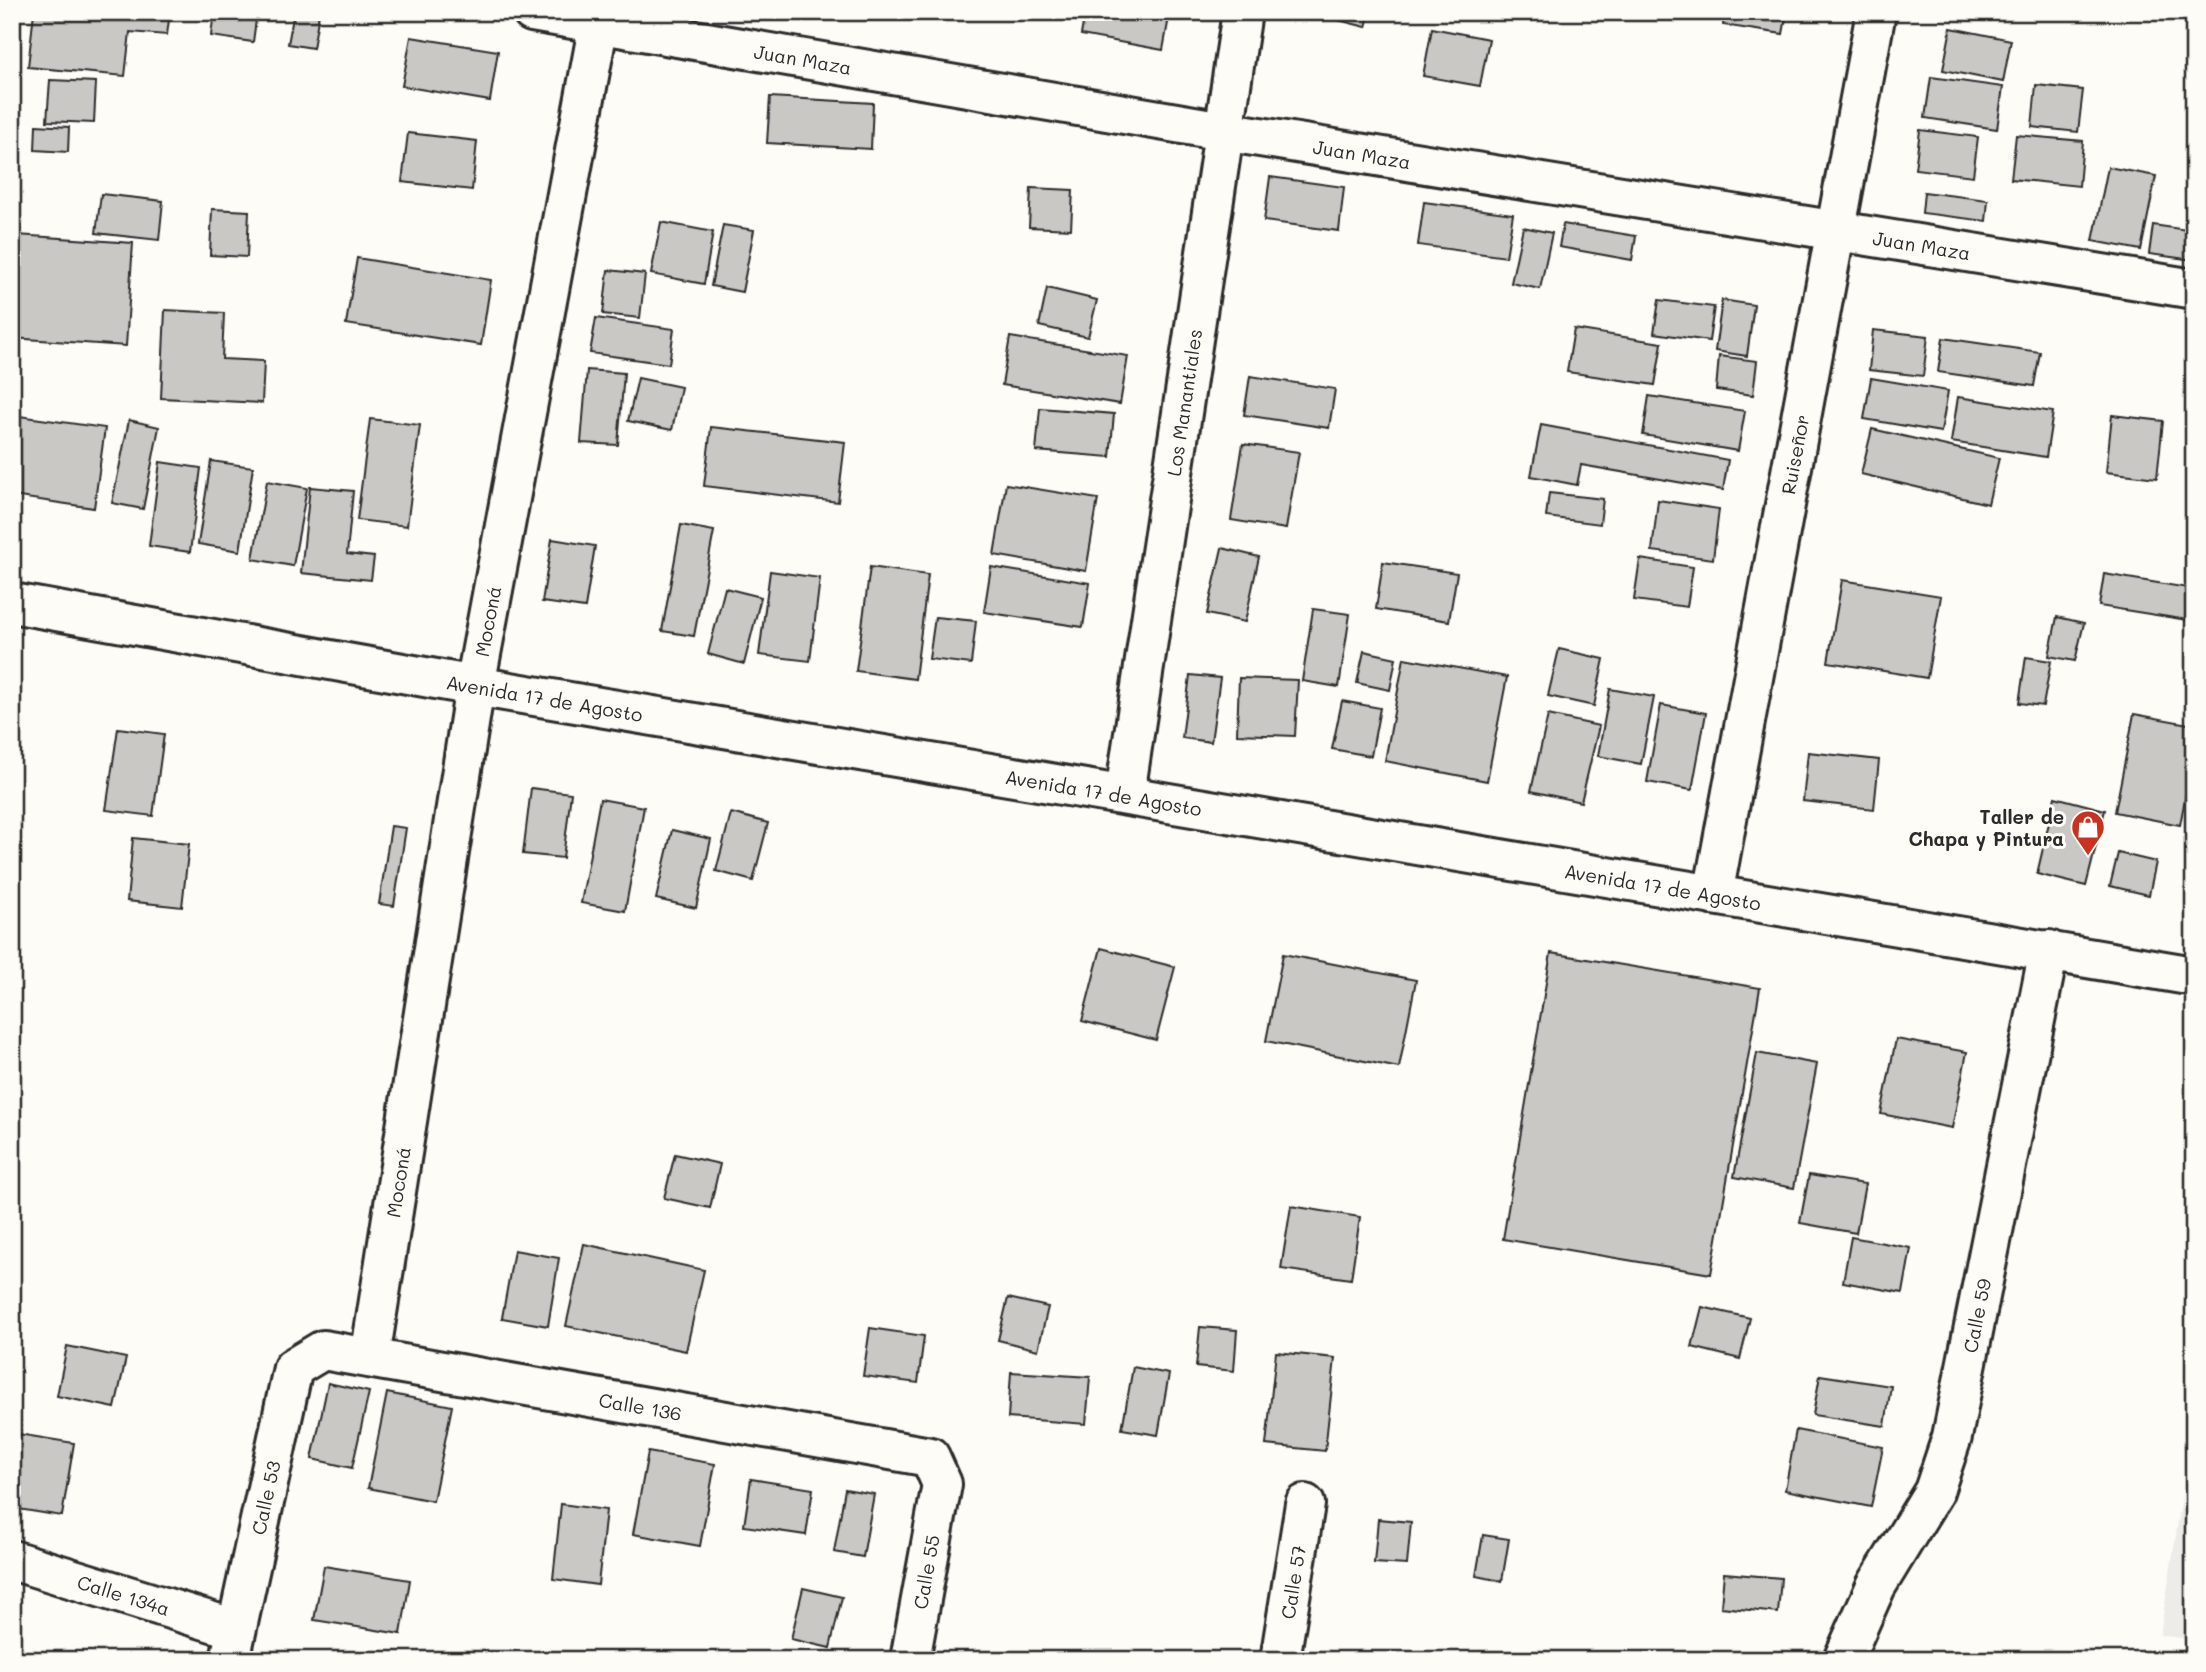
<svg xmlns="http://www.w3.org/2000/svg" width="2206" height="1672" font-family="Mali,sans-serif">
<style>
.built{fill:#edece8}
.building{fill:#c9c8c4;stroke:#2b2b2b;stroke-width:2}
.lines{fill:none;stroke-linecap:round;stroke-linejoin:round}
.minor-casing{stroke:#2b2b2b;stroke-width:44}
.secondary-casing{stroke:#2b2b2b;stroke-width:44}
.minor{stroke:#fdfcf7;stroke-width:38}
.secondary{stroke:#fdfcf7;stroke-width:38}
.labels{text-anchor:middle;dominant-baseline:central;stroke-width:6;stroke-linejoin:round;paint-order:stroke}
.street-label{font-size:19px;fill:#2b2b2b;stroke:#fdfcf7}
.poi-label{font-size:19px;font-weight:bold;fill:#2b2b2b;stroke:#fdfcf7;text-anchor:end}
</style>
<rect width="100%" height="100%" fill="#fdfcf7"/>
<filter id="ink" filterUnits="userSpaceOnUse"><feTurbulence type="fractalNoise" baseFrequency=".0143" numOctaves="2"/><feDisplacementMap in="SourceGraphic" scale="14" xChannelSelector="R" yChannelSelector="G"/><feConvolveMatrix kernelMatrix="1 2 1 2 8 2 1 2 1" color-interpolation-filters="sRGB"/></filter>
<g filter="url(#ink)">
<polygon class="built" points="2194,1422 2194,1640 2160,1635"/>
<g class="building">
<polygon points="34,12 170,12 167,35 130,32 125,76 28,67"/>
<polygon points="214,12 257,12 253,42 211,36"/>
<polygon points="294,12 319,14 313,48 288,44"/>
<polygon points="997,12 1032,12 1031,18"/>
<polygon points="1085,12 1170,12 1163,50 1081,35"/>
<polygon points="1306,12 1370,12 1366,27"/>
<polygon points="1725,12 1787,12 1783,34 1723,25"/>
<polygon points="1432,28 1489,39 1480,86 1423,76"/>
<polygon points="1951,28 2011,40 2003,82 1943,70"/>
<polygon points="411,37 498,51 490,101 402,86"/>
<polygon points="1931,77 2003,87 1997,129 1925,118"/>
<polygon points="50,80 96,82 94,123 47,121"/>
<polygon points="2036,85 2083,90 2078,132 2032,127"/>
<polygon points="770,97 873,103 871,149 767,143"/>
<polygon points="36,125 69,127 68,152 35,150"/>
<polygon points="1920,130 1978,137 1973,176 1915,169"/>
<polygon points="408,133 477,141 472,190 402,182"/>
<polygon points="2016,135 2083,141 2079,186 2011,179"/>
<polygon points="2108,167 2156,176 2141,250 2093,241"/>
<polygon points="1270,177 1344,187 1339,231 1264,221"/>
<polygon points="1031,188 1073,190 1071,229 1029,227"/>
<polygon points="1924,192 1988,200 1986,221 1922,213"/>
<polygon points="101,194 163,201 159,240 96,233"/>
<polygon points="1424,202 1513,214 1506,257 1418,245"/>
<polygon points="212,209 249,211 247,257 210,255"/>
<polygon points="661,222 713,232 704,284 651,274"/>
<polygon points="1563,224 1636,236 1632,260 1559,247"/>
<polygon points="723,225 754,230 742,292 711,286"/>
<polygon points="2153,225 2194,231 2194,260 2149,254"/>
<polygon points="1523,227 1552,233 1540,289 1511,283"/>
<polygon points="17,235 133,243 126,346 12,338"/>
<polygon points="357,258 491,280 481,345 346,324"/>
<polygon points="608,270 645,274 640,318 603,314"/>
<polygon points="1047,288 1097,300 1088,337 1039,326"/>
<polygon points="1659,300 1714,307 1709,341 1654,333"/>
<polygon points="1722,300 1754,305 1747,356 1715,351"/>
<polygon points="165,310 224,313 222,359 264,361 262,403 161,398"/>
<polygon points="596,318 674,329 669,364 590,353"/>
<polygon points="1574,329 1662,343 1655,385 1567,372"/>
<polygon points="1873,330 1928,336 1923,376 1869,370"/>
<polygon points="1010,337 1128,356 1120,404 1002,385"/>
<polygon points="1943,338 2040,352 2034,386 1938,372"/>
<polygon points="1719,356 1757,361 1753,395 1716,390"/>
<polygon points="587,370 624,373 618,445 581,443"/>
<polygon points="1250,376 1335,389 1329,428 1244,415"/>
<polygon points="638,378 681,387 672,430 628,421"/>
<polygon points="1871,378 1948,391 1941,432 1864,419"/>
<polygon points="1649,396 1745,411 1738,451 1643,435"/>
<polygon points="1958,397 2053,412 2046,457 1951,442"/>
<polygon points="1040,408 1114,414 1110,457 1036,451"/>
<polygon points="12,415 105,428 94,508 12,496"/>
<polygon points="2112,415 2163,421 2157,478 2106,472"/>
<polygon points="370,419 420,425 407,526 357,520"/>
<polygon points="129,420 159,427 143,509 112,503"/>
<polygon points="1541,425 1728,460 1723,490 1581,465 1577,485 1531,476"/>
<polygon points="711,427 845,442 838,502 704,486"/>
<polygon points="1872,429 1999,458 1988,504 1861,474"/>
<polygon points="1243,444 1299,452 1286,529 1231,520"/>
<polygon points="211,461 253,467 240,551 198,544"/>
<polygon points="160,462 201,468 190,552 149,546"/>
<polygon points="267,481 307,488 293,566 253,559"/>
<polygon points="1006,484 1098,499 1086,571 994,555"/>
<polygon points="310,487 353,491 347,554 374,557 371,580 301,573"/>
<polygon points="1549,493 1603,499 1600,524 1546,517"/>
<polygon points="1658,500 1719,509 1713,559 1652,551"/>
<polygon points="681,525 714,531 694,636 662,631"/>
<polygon points="552,539 595,546 585,608 542,602"/>
<polygon points="1222,548 1259,557 1245,622 1207,614"/>
<polygon points="1640,559 1693,567 1687,607 1634,600"/>
<polygon points="1383,562 1457,573 1449,621 1376,609"/>
<polygon points="870,567 928,575 915,679 856,671"/>
<polygon points="991,567 1090,583 1083,627 984,612"/>
<polygon points="770,571 820,578 810,661 759,655"/>
<polygon points="2104,574 2194,589 2194,621 2099,606"/>
<polygon points="1842,580 1941,596 1927,678 1828,662"/>
<polygon points="725,588 761,597 744,664 708,654"/>
<polygon points="1313,609 1350,614 1339,687 1302,681"/>
<polygon points="935,617 976,621 971,664 929,659"/>
<polygon points="2057,617 2084,623 2075,661 2049,656"/>
<polygon points="1559,649 1604,659 1594,706 1548,696"/>
<polygon points="1364,651 1396,658 1390,690 1357,683"/>
<polygon points="2026,657 2051,661 2043,706 2019,703"/>
<polygon points="1404,658 1507,677 1487,781 1385,761"/>
<polygon points="1190,675 1220,678 1211,742 1182,738"/>
<polygon points="1239,678 1298,680 1295,736 1237,734"/>
<polygon points="1610,689 1654,697 1641,764 1598,756"/>
<polygon points="1342,701 1380,708 1371,756 1332,749"/>
<polygon points="1661,705 1706,713 1692,790 1647,782"/>
<polygon points="2134,714 2194,725 2194,752 2180,825 2115,812"/>
<polygon points="1548,715 1599,726 1581,802 1531,791"/>
<polygon points="118,728 164,734 153,816 106,810"/>
<polygon points="1808,752 1879,760 1874,809 1803,801"/>
<polygon points="531,788 571,793 563,858 523,854"/>
<polygon points="2055,797 2105,810 2086,886 2037,874"/>
<polygon points="600,799 644,807 625,911 581,903"/>
<polygon points="731,813 768,823 753,881 716,871"/>
<polygon points="391,826 406,828 394,906 379,904"/>
<polygon points="672,830 711,839 696,908 656,899"/>
<polygon points="133,838 189,844 182,907 127,901"/>
<polygon points="2118,853 2156,862 2149,895 2110,886"/>
<polygon points="1101,948 1175,967 1156,1040 1082,1021"/>
<polygon points="1551,953 1760,988 1711,1274 1503,1239"/>
<polygon points="1283,954 1416,980 1399,1068 1266,1041"/>
<polygon points="1896,1039 1967,1052 1952,1128 1881,1114"/>
<polygon points="1757,1053 1817,1064 1794,1188 1734,1177"/>
<polygon points="675,1154 720,1164 710,1208 664,1198"/>
<polygon points="1809,1175 1865,1184 1856,1233 1800,1223"/>
<polygon points="1291,1206 1360,1217 1351,1279 1281,1269"/>
<polygon points="1851,1237 1911,1248 1903,1293 1843,1282"/>
<polygon points="584,1244 704,1270 686,1351 566,1326"/>
<polygon points="514,1250 559,1258 548,1326 502,1318"/>
<polygon points="1008,1298 1048,1307 1038,1350 998,1340"/>
<polygon points="1702,1307 1750,1318 1740,1359 1692,1347"/>
<polygon points="1200,1327 1237,1330 1234,1371 1196,1367"/>
<polygon points="870,1328 924,1336 918,1383 863,1376"/>
<polygon points="67,1346 126,1358 115,1408 57,1396"/>
<polygon points="1276,1352 1335,1358 1325,1451 1266,1445"/>
<polygon points="1133,1367 1169,1374 1158,1435 1122,1429"/>
<polygon points="1011,1372 1090,1377 1086,1424 1008,1418"/>
<polygon points="1820,1375 1891,1386 1885,1426 1813,1415"/>
<polygon points="328,1383 369,1392 352,1468 312,1459"/>
<polygon points="387,1393 452,1406 433,1501 368,1488"/>
<polygon points="1796,1430 1883,1447 1871,1507 1785,1490"/>
<polygon points="12,1433 74,1443 62,1516 12,1508"/>
<polygon points="648,1452 715,1464 700,1546 633,1534"/>
<polygon points="751,1479 813,1489 806,1535 744,1526"/>
<polygon points="845,1489 874,1494 863,1557 834,1552"/>
<polygon points="561,1504 606,1510 598,1585 553,1579"/>
<polygon points="1378,1519 1411,1522 1407,1565 1374,1563"/>
<polygon points="1483,1535 1509,1539 1502,1581 1476,1576"/>
<polygon points="324,1566 410,1580 401,1634 314,1620"/>
<polygon points="1724,1573 1781,1578 1778,1613 1721,1607"/>
<polygon points="803,1588 842,1597 830,1648 791,1639"/>
</g>
<g class="lines">
<g class="minor-casing">
<g id="minor">
<path id="s1" d="M532,12L1223,131L2194,289"/>
<path id="s2" d="M1125,794L1242,12"/>
<path id="s3" d="M1713,895L1876,12"/>
<path id="s4" d="M370,1358L475,686L601,12"/>
<path id="s5" d="M12,1560L235,1629"/>
<path id="s6" d="M230,1660L293,1368L323,1350L930,1457L942,1484L910,1660"/>
<path id="s7" d="M1280,1660L1305,1504"/>
<path id="s8" d="M1843,1660L1876,1586L1934,1491L1952,1437L2049,950"/>
</g>
</g>
<g class="secondary-casing">
<g id="secondary">
<path id="s9" d="M12,603L475,686L2194,976"/>
</g>
</g>
<use href="#minor" class="minor"/>
<use href="#secondary" class="secondary"/>
</g>
</g>
<defs>
<g id="shop-pin" transform="scale(1.75)"><path d="M0 17L-7.5 6A9.5 9.5 0 1 1 7.5 6Z" fill="#c8321e" stroke="#fdfcf7"/><path d="M-5-2.5h2.3a2.7 3.5 0 0 1 5.4 0H5L5.5 6h-11ZM-1.5-2.5h3a1.5 2.3 0 0 0-3 0Z" fill="#fff"/></g>
</defs>
<g fill-rule="evenodd">
<use href="#shop-pin" x="2088" y="827"/>
</g>
<g class="labels">
<g class="street-label">
<text stroke="none"><textPath href="#s1" startOffset="275">Juan Maza</textPath></text>
<text stroke="none"><textPath href="#s1" startOffset="842">Juan Maza</textPath></text>
<text stroke="none"><textPath href="#s1" startOffset="1409">Juan Maza</textPath></text>
<text stroke="none"><textPath href="#s2" startOffset="396">Los Manantiales</textPath></text>
<text stroke="none"><textPath href="#s3" startOffset="448">Ruiseñor</textPath></text>
<text stroke="none"><textPath href="#s4" startOffset="746">Moconá</textPath></text>
<text stroke="none"><textPath href="#s9" startOffset="541">Avenida 17 de Agosto</textPath></text>
<text stroke="none"><textPath href="#s9" startOffset="1108">Avenida 17 de Agosto</textPath></text>
<text stroke="none"><textPath href="#s9" startOffset="1675">Avenida 17 de Agosto</textPath></text>
<text stroke="none"><textPath href="#s4" startOffset="178">Moconá</textPath></text>
<text stroke="none"><textPath href="#s8" startOffset="373">Calle 59</textPath></text>
<text stroke="none"><textPath href="#s6" startOffset="656">Calle 136</textPath></text>
<text stroke="none"><textPath href="#s6" startOffset="166">Calle 53</textPath></text>
<text transform="translate(926 1572) rotate(-80)">Calle 55</text>
<text stroke="none"><textPath href="#s7" startOffset="79">Calle 57</textPath></text>
<text stroke="none"><textPath href="#s5" startOffset="117">Calle 134a</textPath></text>
</g>
<g class="poi-label">
<text x="2064" y="816">Taller de<tspan x="2064" dy="22">Chapa y Pintura</tspan></text>
</g>
</g>
<rect width="2206" height="1672" fill="none" stroke="#fdfcf7" stroke-width="42"/>
<rect x="21" y="21" width="2164" height="1630" fill="none" stroke="#2b2b2b" stroke-width="2.5" filter="url(#ink)"/>
</svg>
